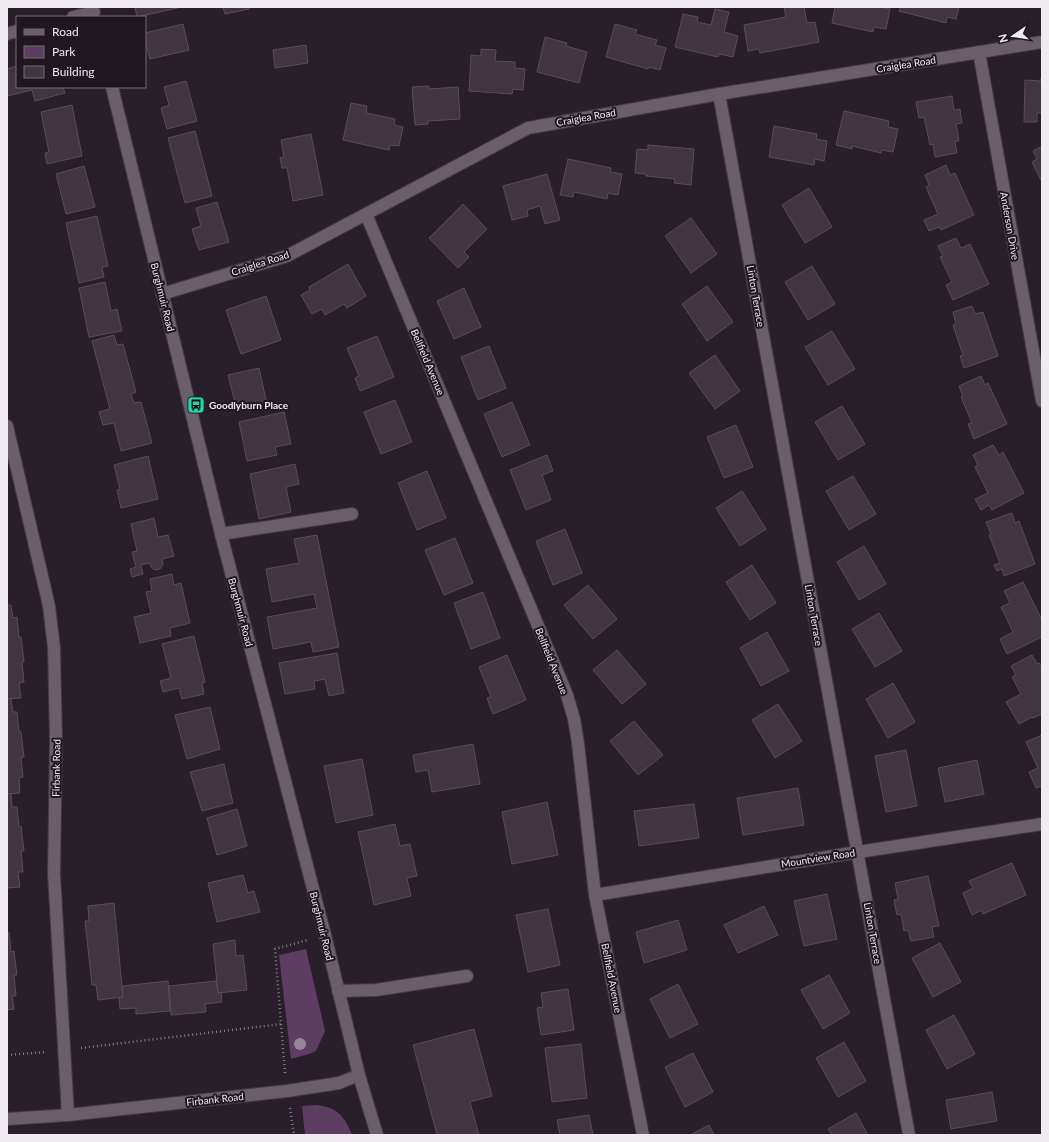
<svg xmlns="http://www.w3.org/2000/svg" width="1049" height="1142" font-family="Lato,sans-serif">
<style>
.green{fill:#5d3d61}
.building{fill:#403541;stroke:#584d59}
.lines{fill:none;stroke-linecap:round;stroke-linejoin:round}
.minor-casing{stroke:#423a43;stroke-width:14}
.path{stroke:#847c86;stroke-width:2.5;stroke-dasharray:1 3;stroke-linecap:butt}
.minor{stroke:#695e6a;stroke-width:12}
.tree{fill:#98859a}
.labels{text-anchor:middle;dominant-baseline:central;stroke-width:4;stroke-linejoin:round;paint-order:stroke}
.street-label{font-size:10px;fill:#f0eaf1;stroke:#1f1620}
.poi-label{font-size:10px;font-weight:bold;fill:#f0eaf1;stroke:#1f1620;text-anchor:start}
</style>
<rect width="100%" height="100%" fill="#281f2a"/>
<g class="green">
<polygon points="306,949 325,1031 316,1051 309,1054 291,1059 279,955"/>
<path d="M317,1105C337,1107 345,1117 352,1135H305L302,1106Z"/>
</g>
<g class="building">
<polygon points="135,7 182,7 137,17"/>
<polygon points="223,7 249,7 249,9 225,14"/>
<polygon points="784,7 804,7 807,23 815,22 819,42 760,53 759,49 748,51 744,25 786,17"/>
<polygon points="835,7 882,7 890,9 886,29 874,27 873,32 832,23"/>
<polygon points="901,7 959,7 956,19 947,17 946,23 899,11"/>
<polygon points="715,9 729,12 724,32 738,36 733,57 719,54 718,57 675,47 683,14 698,17 697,22 711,25"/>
<polygon points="183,24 189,50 150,59 145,41 145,33"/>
<polygon points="615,24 637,30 635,34 657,40 655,45 666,48 660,70 649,67 648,69 606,57"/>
<polygon points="545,37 567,43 566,46 587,52 579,83 537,72"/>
<polygon points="306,45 308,63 275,68 273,50"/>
<polygon points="481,49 496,50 495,61 515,62 515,68 525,69 523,90 513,89 512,94 469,91 471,55 481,56"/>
<polygon points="17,66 17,87 63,87 65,93 35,101 32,90 7,96 7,69"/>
<polygon points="1041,78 1042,78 1042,113 1037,113 1037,122 1024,122 1025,80 1041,81"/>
<polygon points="186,81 197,121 167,129 161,108 169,105 164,87"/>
<polygon points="429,86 429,89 458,87 460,119 428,121 428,124 415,125 412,87"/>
<polygon points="952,96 954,110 960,109 962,123 956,124 959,141 955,141 957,153 935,157 933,144 930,145 924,117 919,118 916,102"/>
<polygon points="351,103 367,106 366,113 395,119 394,125 403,127 399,146 390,145 389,150 343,140"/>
<polygon points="72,105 82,156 47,164 45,153 49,152 41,112"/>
<polygon points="844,111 889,121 888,127 898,129 893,152 882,150 881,153 852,146 852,149 836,145"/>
<polygon points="774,126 817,134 816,139 827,141 824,161 815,159 814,165 769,157"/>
<polygon points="195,131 212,196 185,203 168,138"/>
<polygon points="311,134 323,195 293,201 287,168 282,168 280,158 284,157 281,140"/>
<polygon points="648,145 694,149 691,185 674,183 675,179 646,176 646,174 635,173 637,149 648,150"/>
<polygon points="1042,146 1042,182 1032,162 1037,159 1033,151"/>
<polygon points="568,159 611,168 610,172 622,174 618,195 608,193 607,199 574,192 573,197 560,195"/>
<polygon points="946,165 950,175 955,173 974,215 941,230 939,227 929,231 924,220 938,214 926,187 929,185 925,175"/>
<polygon points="84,166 95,207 66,214 56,174"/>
<polygon points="547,174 560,220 545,224 540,206 527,210 528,216 512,220 503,186"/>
<polygon points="809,188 832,227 805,243 782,205"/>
<polygon points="217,202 229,242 199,250 192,229 201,226 196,208"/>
<polygon points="463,204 487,229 464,252 469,257 458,268 429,238"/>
<polygon points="97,216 108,266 102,267 104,277 79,283 66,223"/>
<polygon points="691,218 717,254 691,273 665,236"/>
<polygon points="956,238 961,248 970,244 989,284 953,300 946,285 952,282 940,257 943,256 938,246"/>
<polygon points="348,264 366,296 347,308 344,304 325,315 322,309 312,314 301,295 310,290 309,287"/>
<polygon points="812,266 835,304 808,320 785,282"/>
<polygon points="105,282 111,311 117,309 122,331 89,337 79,288"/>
<polygon points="707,286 733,322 707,341 682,304"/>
<polygon points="464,288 481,327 454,339 437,301"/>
<polygon points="266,296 281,340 241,354 226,310"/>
<polygon points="972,306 975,314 983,312 998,356 964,368 960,356 963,355 953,325 956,324 953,312"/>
<polygon points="832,331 855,369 828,385 805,347"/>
<polygon points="114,335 117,345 123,344 136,392 131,394 134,403 141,402 152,443 121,451 114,423 103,425 99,412 110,409 92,341"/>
<polygon points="377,336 394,377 360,391 355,378 359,376 347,348"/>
<polygon points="489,346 506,388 478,400 461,357"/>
<polygon points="715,355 740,391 715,409 689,373"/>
<polygon points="259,368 267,404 237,411 228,375"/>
<polygon points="981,376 985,385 988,383 1007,424 974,439 968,424 972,423 961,397 963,396 959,386"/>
<polygon points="395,400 412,442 381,454 364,412"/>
<polygon points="512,402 530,445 502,457 484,414"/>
<polygon points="842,406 865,444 838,460 815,422"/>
<polygon points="284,412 291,444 275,447 277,455 247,461 239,422"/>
<polygon points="736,425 753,467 724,478 707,437"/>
<polygon points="993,445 999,455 1003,452 1024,493 992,510 989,505 981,510 975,499 988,493 975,467 978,465 973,455"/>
<polygon points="547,455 553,471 542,475 551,500 526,510 510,470"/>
<polygon points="148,456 158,499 121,508 117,490 120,489 114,465"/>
<polygon points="295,464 299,484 286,487 291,512 259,519 250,474"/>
<polygon points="427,471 446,518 417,530 398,483"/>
<polygon points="853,476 876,514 849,530 826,491"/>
<polygon points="742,491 766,529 740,546 716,508"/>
<polygon points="1012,513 1015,523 1019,521 1035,564 1004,576 1002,569 997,571 994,565 1000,563 989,535 991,534 986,522"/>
<polygon points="154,518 158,537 168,535 174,556 162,559 163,564 160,569 155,570 151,567 150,563 141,565 143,574 132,577 130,569 136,567 132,552 137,551 131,524"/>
<polygon points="565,529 582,573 553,585 536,541"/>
<polygon points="317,535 339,647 313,652 311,642 273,649 267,617 317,608 314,594 272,602 266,569 299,563 294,539"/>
<polygon points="455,538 473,583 444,595 425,550"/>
<polygon points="864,546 886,584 859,600 837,562"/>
<polygon points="752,565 776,603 750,620 726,582"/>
<polygon points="172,574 174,585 181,583 190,623 170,628 171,636 140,643 134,617 151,613 146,592 152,591 150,579"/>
<polygon points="1023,582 1042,620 1042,637 1007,654 1000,639 1013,632 1001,607 1010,603 1004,591"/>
<polygon points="588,585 617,619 593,639 564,605"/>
<polygon points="483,592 500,638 471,649 454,603"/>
<polygon points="7,605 11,605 13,618 17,617 19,637 21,637 24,662 22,662 24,682 19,683 21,698 7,699"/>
<polygon points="879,613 902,651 875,667 852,629"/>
<polygon points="767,632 789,671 761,686 740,648"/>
<polygon points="194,636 205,682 202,683 204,694 182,699 179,688 163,692 160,681 171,678 162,644"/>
<polygon points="617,650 646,684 622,704 593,670"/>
<polygon points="337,653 344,693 329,696 325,679 314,681 315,689 285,694 279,663"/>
<polygon points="507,655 526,700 493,714 487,698 491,697 479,667"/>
<polygon points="1032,655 1037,664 1039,663 1042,668 1042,714 1033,718 1032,717 1019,724 1006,702 1021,694 1012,677 1016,675 1011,666"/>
<polygon points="893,683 915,722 888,738 866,699"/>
<polygon points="7,699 11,699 13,712 17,712 19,732 21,732 24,757 21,757 23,777 19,778 20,793 7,794"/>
<polygon points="778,704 802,741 775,758 752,720"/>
<polygon points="210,707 220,749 187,759 175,715"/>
<polygon points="634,721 663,755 638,775 610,741"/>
<polygon points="1042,735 1042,786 1036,788 1029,772 1038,768 1026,742"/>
<polygon points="473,744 480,784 432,792 428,770 416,772 413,755"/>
<polygon points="906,750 917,806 886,812 875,756"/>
<polygon points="362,759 373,815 336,823 324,766"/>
<polygon points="977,760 984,794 945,802 938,768"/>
<polygon points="224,764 233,803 202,811 190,772"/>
<polygon points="798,788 804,825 743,835 737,798"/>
<polygon points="7,794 11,794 12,807 17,807 19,827 21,826 24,851 21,851 23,872 18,872 20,887 7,888"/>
<polygon points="547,802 558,855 512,864 502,812"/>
<polygon points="694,804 699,838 639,846 634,811"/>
<polygon points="237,809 247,846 217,855 207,818"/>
<polygon points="395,824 400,846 410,844 417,876 407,878 411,896 374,905 358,832"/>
<polygon points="1012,863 1026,895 983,914 982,910 972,915 963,893 973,888 969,881"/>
<polygon points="243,875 248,893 254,891 260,912 217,922 208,883"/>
<polygon points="928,876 939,926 932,927 934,937 911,941 908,930 904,931 901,914 897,915 894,900 898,899 895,883"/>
<polygon points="827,894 837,939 804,946 794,901"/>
<polygon points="114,903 123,997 98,1000 96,985 92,985 85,921 89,921 88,906"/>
<polygon points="764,906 778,935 738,953 724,925"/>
<polygon points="548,909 560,965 528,972 516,915"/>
<polygon points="678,920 687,950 644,963 636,932"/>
<polygon points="7,932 9,932 11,952 14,951 17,975 14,975 16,996 12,996 14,1009 7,1010"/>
<polygon points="235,940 236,956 243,955 247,990 218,993 213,944"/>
<polygon points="940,943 961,982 933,997 912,958"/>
<polygon points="829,975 850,1013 823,1029 801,990"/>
<polygon points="168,981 170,1011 136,1014 136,1008 120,1009 119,998 123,997 122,986"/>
<polygon points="216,981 218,993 221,993 222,1002 205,1004 206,1012 171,1015 169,986"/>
<polygon points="678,984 698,1024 670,1038 650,999"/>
<polygon points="568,989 574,1030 541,1035 537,1008 543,1007 541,993"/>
<polygon points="954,1015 975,1054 947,1069 926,1030"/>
<polygon points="474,1029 492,1096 470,1102 479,1135 437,1135 413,1045"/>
<polygon points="844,1042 866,1081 838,1097 816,1058"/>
<polygon points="581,1044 587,1098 552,1102 545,1048"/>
<polygon points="693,1053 713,1092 685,1107 665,1067"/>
<polygon points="992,1092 997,1121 951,1129 946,1100"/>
<polygon points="856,1113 868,1135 832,1135 828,1129"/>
<polygon points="589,1115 593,1135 560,1135 557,1120"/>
<polygon points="709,1125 714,1135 690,1135"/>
</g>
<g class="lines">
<g class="minor-casing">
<g id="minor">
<polyline points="73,17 94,12"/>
<polyline points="7,34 17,31"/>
<polyline points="979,52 1042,401"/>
<polyline points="112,87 221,534 325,935 359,1075 377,1135"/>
<polyline points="719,94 909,1135"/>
<polyline points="366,214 567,695 574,719 578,743 595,895 643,1135"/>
<polyline points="162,294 287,256 528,128 719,94 1042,42"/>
<polyline points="7,426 49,606 54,648 56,741 54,874 68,1115"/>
<polyline points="221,534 352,514"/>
<polyline points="595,895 858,852 1042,824"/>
<polyline points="338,991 376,990 467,976"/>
<polyline points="7,1119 68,1115 287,1091 339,1083 359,1075"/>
</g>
</g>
<g class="path">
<polyline points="81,1048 282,1024"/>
<polyline points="7,1055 46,1052"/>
<polyline points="285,1073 275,949 308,940"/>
<polyline points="290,1108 294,1135"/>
</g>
<use href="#minor" class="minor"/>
</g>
<circle class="tree" cx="300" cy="1044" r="6"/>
<defs>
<g id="bus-square" transform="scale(0.9)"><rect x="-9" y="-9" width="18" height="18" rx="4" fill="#26d5ae" stroke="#1f1620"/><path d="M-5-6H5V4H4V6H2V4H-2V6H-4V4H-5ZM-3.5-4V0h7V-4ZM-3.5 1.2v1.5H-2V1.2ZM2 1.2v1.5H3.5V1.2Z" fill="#111"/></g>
</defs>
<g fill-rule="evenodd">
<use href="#bus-square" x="196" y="405"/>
</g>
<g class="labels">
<g class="street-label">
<text transform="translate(906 64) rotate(-9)">Craiglea Road</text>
<text transform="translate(586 117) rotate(-10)">Craiglea Road</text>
<text transform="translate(1010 226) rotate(80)">Anderson Drive</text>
<text transform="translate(260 263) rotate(-18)">Craiglea Road</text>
<text transform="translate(756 296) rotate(80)">Linton Terrace</text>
<text transform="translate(163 297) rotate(76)">Burghmuir Road</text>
<text transform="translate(428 362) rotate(67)">Bellfield Avenue</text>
<text transform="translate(241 612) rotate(75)">Burghmuir Road</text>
<text transform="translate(814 615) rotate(80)">Linton Terrace</text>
<text transform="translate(552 661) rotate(68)">Bellfield Avenue</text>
<text transform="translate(56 768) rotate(-89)">Firbank Road</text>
<text transform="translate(818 858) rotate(-9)">Mountview Road</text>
<text transform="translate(322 926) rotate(76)">Burghmuir Road</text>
<text transform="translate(873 933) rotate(80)">Linton Terrace</text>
<text transform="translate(612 978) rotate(79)">Bellfield Avenue</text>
<text transform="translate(215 1099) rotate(-6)">Firbank Road</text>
</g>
<g class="poi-label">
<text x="209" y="405">Goodlyburn Place</text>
</g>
</g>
<rect width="1049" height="1142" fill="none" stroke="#f0eaf1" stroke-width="16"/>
<rect x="16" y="16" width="130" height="72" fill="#1f1620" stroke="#736b74"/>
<rect x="24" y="29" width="20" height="6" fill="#695e6a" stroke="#736b74"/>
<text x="52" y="36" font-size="12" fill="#f0eaf1">Road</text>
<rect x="24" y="46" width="20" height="12" fill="#5d3d61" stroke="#736b74"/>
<text x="52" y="56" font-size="12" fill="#f0eaf1">Park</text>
<rect x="24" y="66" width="20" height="12" fill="#403541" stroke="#736b74"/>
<text x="52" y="76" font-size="12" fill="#f0eaf1">Building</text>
<g transform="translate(1013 36) rotate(257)" stroke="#1f1620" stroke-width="3" paint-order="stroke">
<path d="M0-3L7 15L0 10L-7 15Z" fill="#f0eaf1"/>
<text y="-6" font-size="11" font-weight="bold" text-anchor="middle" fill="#f0eaf1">N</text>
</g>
</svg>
